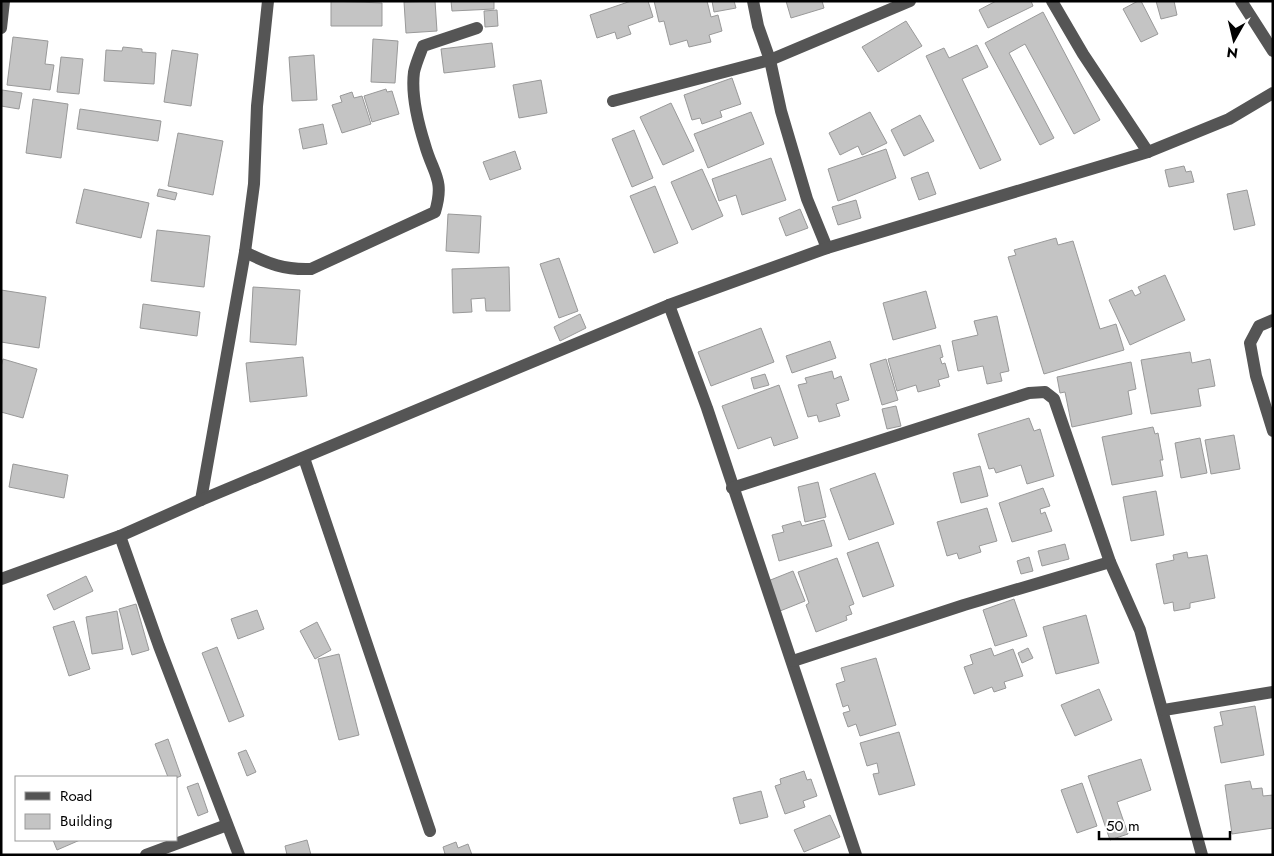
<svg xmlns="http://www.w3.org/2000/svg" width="1274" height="856" font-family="Jost,sans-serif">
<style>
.building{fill:#c4c4c4;stroke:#999}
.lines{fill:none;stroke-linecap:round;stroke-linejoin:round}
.minor{stroke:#555;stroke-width:12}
</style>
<rect width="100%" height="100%" fill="#fff"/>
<g class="building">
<polygon points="331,1 382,3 382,26 331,26"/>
<polygon points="435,1 437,31 406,33 404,2"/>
<polygon points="451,1 494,1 494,9 452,11"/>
<polygon points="631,1 648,1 653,17 628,26 631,34 617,39 615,32 597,38 590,15"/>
<polygon points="654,1 707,1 711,17 718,15 722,31 709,35 711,42 689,47 687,40 670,45 664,21 659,22"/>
<polygon points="712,1 734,1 736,8 714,12"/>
<polygon points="786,1 822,1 824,8 791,18"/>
<polygon points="996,1 1031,1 1033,6 988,28 979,10"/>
<polygon points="1138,1 1141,1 1158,34 1141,42 1123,9"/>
<polygon points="1156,1 1174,1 1177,15 1161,19"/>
<polygon points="497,10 498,26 485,27 484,11"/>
<polygon points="1043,12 1100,120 1074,134 1025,44 1009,53 1054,138 1040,145 985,43"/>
<polygon points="906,21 922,46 878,72 862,47"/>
<polygon points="13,37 48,41 45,64 54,65 50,90 7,85"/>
<polygon points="373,39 398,41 395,83 371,82"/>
<polygon points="492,43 495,67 444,73 441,49"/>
<polygon points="977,45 988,67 962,79 1001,160 980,169 926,56 944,48 949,58"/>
<polygon points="123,47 142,49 142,52 156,53 154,84 104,81 106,50 122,51"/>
<polygon points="172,50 198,54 191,106 164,102"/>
<polygon points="314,55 317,100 292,101 289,57"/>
<polygon points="61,57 83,59 79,94 57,92"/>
<polygon points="732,78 741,104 720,111 722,117 702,124 700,118 692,120 684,95"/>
<polygon points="541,80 547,113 519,118 513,85"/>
<polygon points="386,89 387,92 392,91 399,114 372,122 364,96"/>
<polygon points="2,90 22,93 19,109 1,106"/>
<polygon points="352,92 354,98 362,96 371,124 342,133 332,105 342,102 340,96"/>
<polygon points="33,99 68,104 61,158 26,153"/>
<polygon points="671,103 694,151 663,165 640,117"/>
<polygon points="80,109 161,121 158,141 77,129"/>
<polygon points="751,112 764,144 708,168 694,134"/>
<polygon points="870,112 887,143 862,155 858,146 840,155 829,133"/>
<polygon points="920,115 934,141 904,156 891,130"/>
<polygon points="323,124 327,144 303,149 299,129"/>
<polygon points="634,130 653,178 632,187 612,139"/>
<polygon points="178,133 223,141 213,195 168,186"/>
<polygon points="886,149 896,178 838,201 828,169"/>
<polygon points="515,151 521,169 490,180 483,162"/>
<polygon points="771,158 786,200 742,215 736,195 719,201 712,179"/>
<polygon points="1184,166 1186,172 1191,171 1194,182 1169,187 1165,170"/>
<polygon points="702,169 723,216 692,230 671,182"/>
<polygon points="928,172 936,194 919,200 911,178"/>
<polygon points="655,186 678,243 654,253 630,196"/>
<polygon points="84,189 149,203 141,238 76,223"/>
<polygon points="159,189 177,193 175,200 157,196"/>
<polygon points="1247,190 1255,225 1234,230 1227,194"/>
<polygon points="856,200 861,218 838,225 832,207"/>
<polygon points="800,209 808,228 786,236 779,218"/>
<polygon points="448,214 481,216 479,253 446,251"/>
<polygon points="157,230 210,236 204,287 151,281"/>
<polygon points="1056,238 1058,245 1073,241 1100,329 1116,324 1124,350 1044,374 1008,257 1016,255 1014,250"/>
<polygon points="559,258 578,311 559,318 540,264"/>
<polygon points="509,267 510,311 486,311 485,298 471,299 472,312 453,313 452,269"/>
<polygon points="1165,275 1185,320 1130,345 1109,300 1132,290 1135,296 1141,293 1138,287"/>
<polygon points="253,287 300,290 296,345 250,342"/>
<polygon points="1,290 46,297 39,348 1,342"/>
<polygon points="926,291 936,328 893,340 883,303"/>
<polygon points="143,304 200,312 197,336 140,328"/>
<polygon points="580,314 586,328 560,341 554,327"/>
<polygon points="997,316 1009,371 1000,373 1002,381 987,384 983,366 958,371 952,341 978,335 974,321"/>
<polygon points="761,328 774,362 711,386 698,352"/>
<polygon points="830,341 836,358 792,373 786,356"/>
<polygon points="940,345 943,357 940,358 942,364 945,363 949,377 938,380 940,386 918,392 916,385 897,391 888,359"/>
<polygon points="1190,352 1192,363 1210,359 1215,386 1198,389 1201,406 1151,414 1141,360"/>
<polygon points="303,357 307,396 250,402 246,363"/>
<polygon points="3,359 37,369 23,418 1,412 1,367"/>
<polygon points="886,359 898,400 882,405 870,364"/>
<polygon points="1131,362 1136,389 1128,391 1132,414 1072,427 1065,392 1060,393 1057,377"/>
<polygon points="832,371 834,379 841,376 849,400 836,404 840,416 819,422 817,415 808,417 798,385 807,383 805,378"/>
<polygon points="765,374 769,385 754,389 751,378"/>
<polygon points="779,385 798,438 774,446 771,437 738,449 722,406"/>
<polygon points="896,406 901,426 887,429 882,409"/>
<polygon points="1029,418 1034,431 1040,429 1054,476 1027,484 1021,465 996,473 994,468 989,469 978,434"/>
<polygon points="1153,427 1155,434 1158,433 1163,460 1160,460 1163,476 1112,485 1102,437"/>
<polygon points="1234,435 1240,469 1211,474 1205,440"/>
<polygon points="1200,438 1207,473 1181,478 1175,443"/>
<polygon points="13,464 68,475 64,498 9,487"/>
<polygon points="980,466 988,496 961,503 953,473"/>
<polygon points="875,473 894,524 849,540 830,489"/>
<polygon points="818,482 826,517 805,522 798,487"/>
<polygon points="1043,488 1050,506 1040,509 1041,514 1045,512 1052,531 1012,542 999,503"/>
<polygon points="1156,491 1164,535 1131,541 1123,497"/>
<polygon points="987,508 997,541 979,546 981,552 959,559 957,553 947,556 937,522"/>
<polygon points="824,520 832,546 779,561 772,535 784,532 782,526 800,521 802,526"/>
<polygon points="878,542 894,586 863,597 847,553"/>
<polygon points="1065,544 1069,559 1042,566 1038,551"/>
<polygon points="1187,552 1188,558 1207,555 1215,598 1190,603 1190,608 1174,611 1173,602 1164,604 1156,564 1174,560 1173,555"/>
<polygon points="1029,557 1033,571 1021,574 1017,561"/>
<polygon points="837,558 854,604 849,606 852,614 846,616 847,620 816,632 806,605 809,603 798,572"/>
<polygon points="793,571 805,601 780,611 768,581"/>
<polygon points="86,576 93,591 54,610 47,595"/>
<polygon points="1014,599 1027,636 995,646 983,610"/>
<polygon points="136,604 149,650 132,655 119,609"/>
<polygon points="257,610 264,629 238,639 231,619"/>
<polygon points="117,611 123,649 92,654 86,617"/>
<polygon points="1086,615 1099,663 1056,674 1043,627"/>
<polygon points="74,621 90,669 69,676 53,627"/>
<polygon points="317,622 331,650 315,659 300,631"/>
<polygon points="217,647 244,716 229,722 202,653"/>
<polygon points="991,648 994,656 1013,649 1023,676 1004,682 1006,688 994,692 992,687 974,694 964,667 973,664 970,655"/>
<polygon points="1028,648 1033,658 1022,663 1018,653"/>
<polygon points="339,654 359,735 339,740 318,659"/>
<polygon points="876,658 896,725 860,736 856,724 848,727 843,713 850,711 848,705 843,707 836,684 845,681 841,668"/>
<polygon points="1099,689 1112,720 1075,736 1061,705"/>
<polygon points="1255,706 1264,755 1221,763 1214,727 1223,725 1220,712"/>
<polygon points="899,732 915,785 879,795 873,774 879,773 877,763 867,766 860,743"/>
<polygon points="168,739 181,776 176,778 168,777 155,744"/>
<polygon points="246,750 256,772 247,776 238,753"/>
<polygon points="1141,759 1151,790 1117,802 1128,834 1110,840 1088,776"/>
<polygon points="804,771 807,780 811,779 817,796 803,801 805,807 785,814 775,786 781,784 780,779"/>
<polygon points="1250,781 1252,789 1262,788 1263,796 1273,795 1273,828 1232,834 1225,785"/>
<polygon points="198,783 208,812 198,816 187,787"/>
<polygon points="1082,783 1097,826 1077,833 1061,790"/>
<polygon points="761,791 768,817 740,824 733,798"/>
<polygon points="830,815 840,837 804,852 794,830"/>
<polygon points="53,840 80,840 57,850"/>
<polygon points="307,840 311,855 287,855 285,846"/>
<polygon points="456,842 458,848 468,844 472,855 444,855 445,854 443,847"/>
</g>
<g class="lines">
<g class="minor">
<polyline points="753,1 758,26 770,60 781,111 807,199 827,248"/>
<polyline points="1052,1 1083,54 1148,152"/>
<polyline points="1241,1 1273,51"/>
<polyline points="1,28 4,1"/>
<polyline points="613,101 770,60 910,1"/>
<path d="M245,252C269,264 284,270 311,269L435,212C445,179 433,174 425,145C418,123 411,95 414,72C416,63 420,54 423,46L477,28"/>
<polyline points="669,305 707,408 856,855"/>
<polyline points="1273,320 1259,326 1250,343 1256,376 1273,431"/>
<polyline points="304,458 430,831"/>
<polyline points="732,488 1029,393 1045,392 1054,399 1110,562 1140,630 1202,855"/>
<polyline points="201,500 245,252 254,184 257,106 268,1"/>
<polyline points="120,536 159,646 239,855"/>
<polyline points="1,579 120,536 201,500 669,305 827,248 1148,152 1229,119 1273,93"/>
<polyline points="793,661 964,605 1110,562"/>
<polyline points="1164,710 1273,692"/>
<polyline points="146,855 227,825"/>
</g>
</g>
<rect width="1274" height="856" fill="none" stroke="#000000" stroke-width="5"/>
<rect x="15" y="776" width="162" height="65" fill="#ffffff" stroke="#999999"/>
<rect x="25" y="792" width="25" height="8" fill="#555555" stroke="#999999"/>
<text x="60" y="801" font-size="15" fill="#000000">Road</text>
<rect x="25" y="814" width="25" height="15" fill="#c4c4c4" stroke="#999999"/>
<text x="60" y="826" font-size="15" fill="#000000">Building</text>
<g transform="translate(1234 40) rotate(188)" stroke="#ffffff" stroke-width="4" paint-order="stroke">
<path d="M0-4L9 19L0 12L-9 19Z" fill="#000000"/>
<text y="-8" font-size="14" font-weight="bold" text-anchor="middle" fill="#000000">N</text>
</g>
<path d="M1099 831v8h131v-8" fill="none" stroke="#000000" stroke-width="2.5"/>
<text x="1106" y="831" font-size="15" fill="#000000" stroke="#ffffff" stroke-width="4" paint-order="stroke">50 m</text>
</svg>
